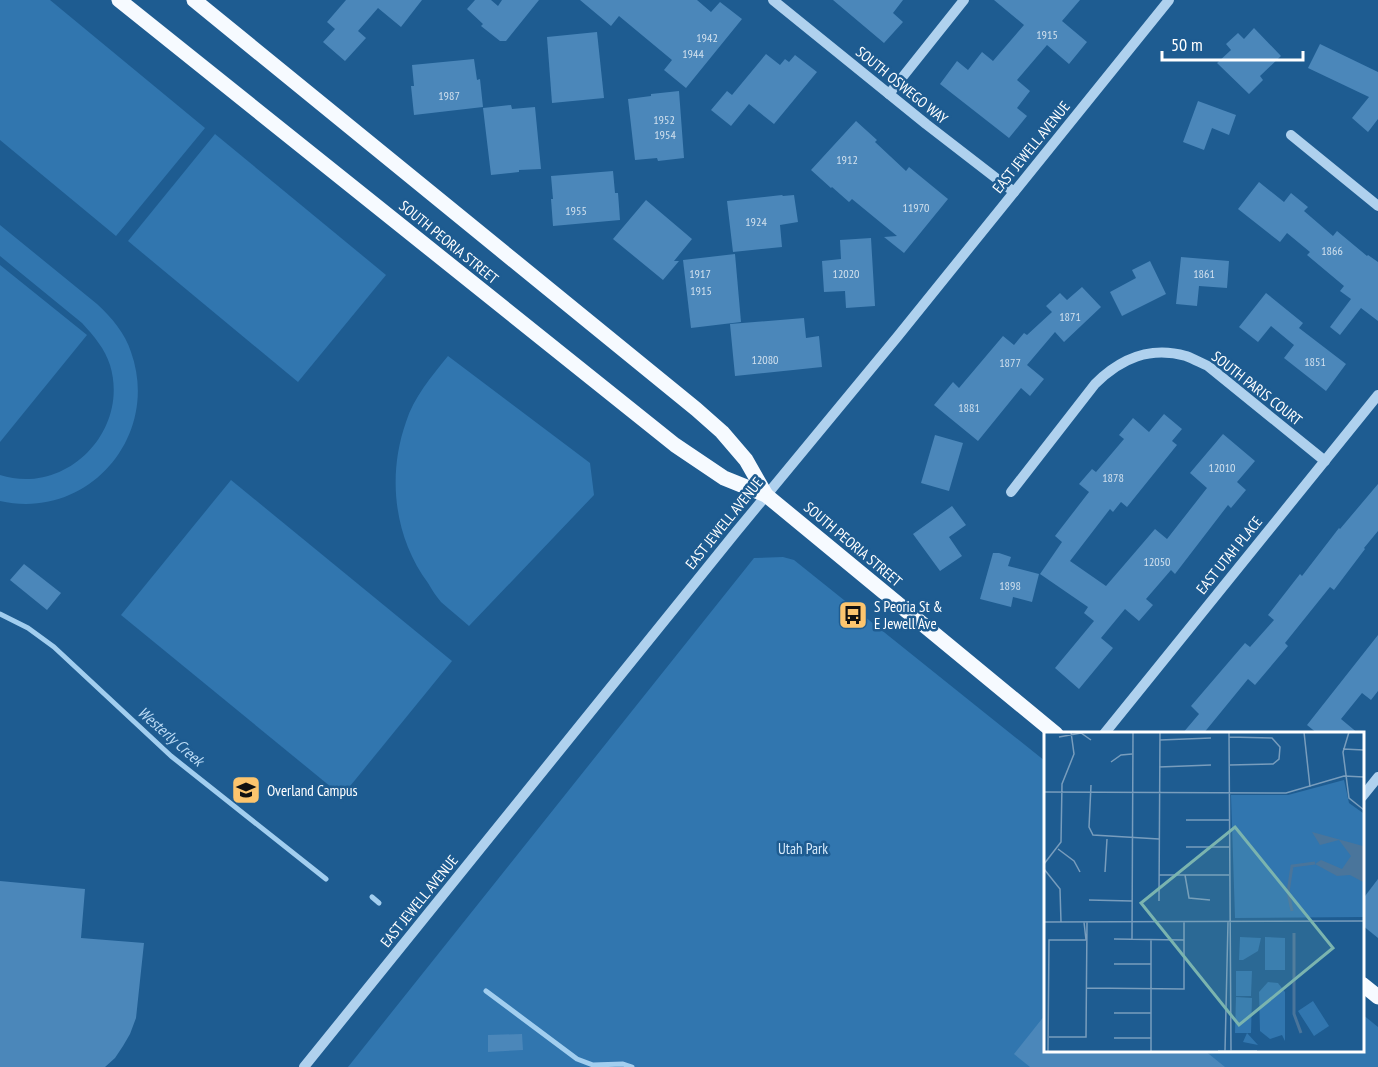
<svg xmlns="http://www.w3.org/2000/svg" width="1378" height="1067" viewBox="0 0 1378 1067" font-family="'PT Sans Narrow',sans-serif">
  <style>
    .green { fill: #3176af }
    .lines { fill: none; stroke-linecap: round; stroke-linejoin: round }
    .stream { stroke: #a2ceef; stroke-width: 5 }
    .building { fill: #4b87ba }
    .minor { stroke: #afd1ee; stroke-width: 10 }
    .major { stroke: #f6faff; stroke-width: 15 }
    .labels { text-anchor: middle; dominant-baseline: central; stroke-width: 5; stroke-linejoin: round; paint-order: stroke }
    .number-label { font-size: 12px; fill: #d2e1ee }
    .street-label { font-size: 15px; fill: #fff; stroke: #1e5c91 }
    .poi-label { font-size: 15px; fill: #fff; stroke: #1e5c91; text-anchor: start }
    .park-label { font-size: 15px; fill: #d5e9fa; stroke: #1e5c91 }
    .water-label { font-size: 16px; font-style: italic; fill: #bbdbf5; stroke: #1e5c91 }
    .inset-river { fill: none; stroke: #4a759b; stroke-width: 3 }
    .inset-road { fill: none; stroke: #789dbd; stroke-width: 1.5 }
    .view { fill: #7bb4af; fill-opacity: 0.15; stroke: #7bb4af; stroke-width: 3 }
    .inset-edge { fill: none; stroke: #fff; stroke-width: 3 }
  </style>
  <rect width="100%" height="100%" fill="#1e5c91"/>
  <g class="green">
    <path d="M0,0h50l155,128 -89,108 -116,-96z"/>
    <path d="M215,134l171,141 -88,107 -170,-141z"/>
    <path d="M0,225l97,79c15,14 28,29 34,48 30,84 -43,169 -131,149v-26c66,21 130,-44 110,-110 -5,-16 -16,-29 -28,-42l-82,-67z"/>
    <path d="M0,265l87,70 -87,107z"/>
    <path d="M448,356l142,107 4,32 -125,131c-9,-8 -19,-16 -28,-24 -5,-6 -9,-12 -13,-19 -34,-46 -41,-107 -22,-161 8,-25 25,-45 42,-66z"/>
    <path d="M231,480l221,181 -110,135 -221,-181z"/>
    <path d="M783,557l11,3 251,201v289h317v-36l16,13v40h-1030l406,-509z"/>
  </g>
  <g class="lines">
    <g class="stream">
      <path d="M0,614l28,14 26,19 117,109 155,123"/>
      <path d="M372,897l7,6"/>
      <path d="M486,991l91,68 16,6 30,-1 9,3"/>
    </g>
  </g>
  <g class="building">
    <path d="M346,0h76l-21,27 -23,-19 -20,23 8,7 -21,23 -22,-19 12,-13 -8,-7z"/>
    <path d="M475,0h16l7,6 4,-6h37l-33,41h-6l-19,-15 2,-2 -16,-15z"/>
    <path d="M580,0h117l14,12 9,-10 22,17 -56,69 -22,-18 8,-10 -53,-44 -8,10z"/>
    <path d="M833,0h70l-10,13 10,9 -19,21z"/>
    <path d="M994,0h86l-18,21 25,21 -18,22 -22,-19 -30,35 13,11 -13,17 10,8 -18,22 -69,-54 17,-23 11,9 14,-18 11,9 31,-36z"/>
    <path d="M1254,28l27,28 -21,20 3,4 -14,14 -32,-31 14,-13 -5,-6 12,-11 6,6z"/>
    <path d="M597,32l7,66 -52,5 -5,-66z"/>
    <path d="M1320,44l58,28v47l-10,13 -16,-14 17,-21 -61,-29z"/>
    <path d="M766,54l14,11 5,-6 4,3 6,-7 22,17 -43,52 -25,-20 -18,22 -20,-16 16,-19 5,4z"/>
    <path d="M474,59l3,21 3,-1 3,28 -69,8 -3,-29h3l-2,-21z"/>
    <path d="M679,91l5,67 -26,3 -1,-3 -22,2 -7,-61 23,-3v-2z"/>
    <path d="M1198,101l38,14 -7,20 -17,-7 -8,22 -21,-8z"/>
    <path d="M511,105l1,4 23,-2 6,62 -22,1v2l-28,3 -8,-67z"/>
    <path d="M856,121l21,19 -2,2 31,29 3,-4 39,32 -44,54 -20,-16 13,-1 -45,-37 -3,3 -17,-15 -1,1 -20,-18z"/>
    <path d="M613,171l2,22h3l2,27 -67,6 -2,-27h2l-2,-23z"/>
    <path d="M1259,182l25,20 7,-9 17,14 -4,4 29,25 4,-5 30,25 1,-1 10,7v59l-17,-13 -21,27 -10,-8 21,-28 -11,-8 4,-5 -37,-31 3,-3 -23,-19 -7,9 -42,-33z"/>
    <path d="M782,195l1,1 11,-1 4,27 -18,3 2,22 -49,5 -6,-51z"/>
    <path d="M646,200l46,39 -18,22h5l-16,19 -50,-41z"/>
    <path d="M871,238l4,68 -29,2 -1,-17 -21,1 -2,-31 19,-2 -1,-19z"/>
    <path d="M735,254l6,68 -50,6 -8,-68z"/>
    <path d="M1181,257l48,4 -2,27 -28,-2 -2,20 -21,-2z"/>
    <path d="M1150,261l16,33 -44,22 -12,-24 26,-14 -4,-8z"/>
    <path d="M1082,287l19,20 -37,35 -9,-10 -28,33 17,14 -14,17 -9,-8 -43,53 -44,-36 19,-23 6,6 44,-52 11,9 10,-12 3,2 25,-23 -6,-6 14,-13 7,7z"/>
    <path d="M1266,293l37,30 -4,5 47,36 -20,27 -42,-33 10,-13 -23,-19 -13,16 -19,-15z"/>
    <path d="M804,318l2,20 13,-2 3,31 -87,9 -5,-52z"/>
    <path d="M1164,414l18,15 -10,12 5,4 -50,62 -6,-5 -8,10 -3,-3 -40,52 36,25 49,-57 12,10 40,-51 -17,-15 33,-39 32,27 -18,21 9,8 -15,18 -3,-3 -53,69 -4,-4 -25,29 7,6 -14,16 -14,-12 -24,29 12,10 -34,41 -24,-21 39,-47 -10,-8 4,-6 -48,-33 22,-32 -7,-6 34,-44 -10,-8 13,-15 4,3 28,-33 -5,-4 14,-17 16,14z"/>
    <path d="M935,435l28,8 -14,48 -28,-8z"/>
    <path d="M1378,484v47l-14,17 1,1 -31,41 -4,-3 -45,56 3,3 -33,39 -7,-6 -45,55h-21l17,-20 -8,-8 54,-63 5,4 24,-27 -6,-5 32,-41 2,2 37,-48 1,1z"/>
    <path d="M952,506l14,19 -17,12 13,19 -22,15 -27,-37z"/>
    <path d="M993,553h6l12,4 -3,9 31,8 -7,28 -19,-5 -2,10 -31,-8z"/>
    <path d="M24,564l37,29 -14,17 -37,-30z"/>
    <path d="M1378,635v56l-7,9 -9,-7 -21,26 18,15h-41l-11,-9z"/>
    <path d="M1378,879v59l-16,-13v-25z"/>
    <path d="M0,881l85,8 -4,49 63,5 -8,75 -6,16 -7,12 -8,12 -10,9h-105z"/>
    <path d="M1045,1015v35h159l21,17h-195l-16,-13z"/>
    <path d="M522,1034l1,16 -35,2v-17z"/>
  </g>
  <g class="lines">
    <g class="minor">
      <path d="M773,0l153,124 88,68"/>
      <path d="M889,94l75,-94"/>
      <path d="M1291,135l87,71"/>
      <path d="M1011,492l84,-108c26,-26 55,-38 91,-28 8,3 15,7 22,10l117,95"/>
      <path d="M1104,734l274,-339"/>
      <path d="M1362,797l16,-20"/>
      <path d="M304,1067l432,-535 162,-196 271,-336"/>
    </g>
    <g class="major">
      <path d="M119,0l556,445 49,33 42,17 290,239"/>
      <path d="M194,0l502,409 26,23 24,28 20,35"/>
      <path d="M1362,984l16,13"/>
    </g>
  </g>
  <defs>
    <g id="bus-square" transform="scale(1.5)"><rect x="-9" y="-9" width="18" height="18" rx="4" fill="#fcc56e" stroke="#1e5c91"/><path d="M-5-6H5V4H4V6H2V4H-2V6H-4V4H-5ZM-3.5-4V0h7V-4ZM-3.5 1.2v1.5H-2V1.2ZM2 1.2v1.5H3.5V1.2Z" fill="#111"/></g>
    <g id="school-square" transform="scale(1.5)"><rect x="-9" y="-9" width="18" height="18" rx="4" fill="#fcc56e" stroke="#1e5c91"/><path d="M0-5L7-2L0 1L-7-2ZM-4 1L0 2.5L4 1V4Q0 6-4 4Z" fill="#111"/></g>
  </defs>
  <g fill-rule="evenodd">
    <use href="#bus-square" x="853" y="615"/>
    <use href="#school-square" x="246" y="790"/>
  </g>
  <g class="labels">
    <g class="number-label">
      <text x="1047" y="34">1915</text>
      <text x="707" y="37">1942</text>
      <text x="693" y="53">1944</text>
      <text x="449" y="95">1987</text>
      <text x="664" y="119">1952</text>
      <text x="665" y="134">1954</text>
      <text x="847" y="159">1912</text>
      <text x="916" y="207">11970</text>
      <text x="576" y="210">1955</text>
      <text x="756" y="221">1924</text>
      <text x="1332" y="250">1866</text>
      <text x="700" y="273">1917</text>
      <text x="846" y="273">12020</text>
      <text x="1204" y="273">1861</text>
      <text x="701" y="290">1915</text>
      <text x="1070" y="316">1871</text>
      <text x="765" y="359">12080</text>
      <text x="1315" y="361">1851</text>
      <text x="1010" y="362">1877</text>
      <text x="969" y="407">1881</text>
      <text x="1222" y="467">12010</text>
      <text x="1113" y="477">1878</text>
      <text x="1157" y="561">12050</text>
      <text x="1010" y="585">1898</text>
    </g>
    <g class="street-label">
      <text transform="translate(902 85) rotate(39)">SOUTH OSWEGO WAY</text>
      <text transform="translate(1031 147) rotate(-51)">EAST JEWELL AVENUE</text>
      <text transform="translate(449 242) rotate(39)">SOUTH PEORIA STREET</text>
      <text transform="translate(1257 388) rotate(38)">SOUTH PARIS COURT</text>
      <text transform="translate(724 523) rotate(-51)">EAST JEWELL AVENUE</text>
      <text transform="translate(853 544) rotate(40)">SOUTH PEORIA STREET</text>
      <text transform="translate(1229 555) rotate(-51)">EAST UTAH PLACE</text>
      <text transform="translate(419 901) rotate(-51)">EAST JEWELL AVENUE</text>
    </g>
    <g class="poi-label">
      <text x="874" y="606">S Peoria St &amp;<tspan x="874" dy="17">E Jewell Ave</tspan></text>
      <text x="267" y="790">Overland Campus</text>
    </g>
    <g class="park-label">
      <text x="803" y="848">Utah Park</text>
    </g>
    <g class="water-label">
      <text transform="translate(171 736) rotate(41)">Westerly Creek</text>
    </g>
  </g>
  <g transform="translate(1044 732)">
    <rect width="320" height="320" fill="#1e5c91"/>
    <path d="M300,48l5,23 14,10v104l-128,1 -4,-123h57zM196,205l21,1 -3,13 -15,9h-4zM221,205l20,1v32h-20zM192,239h16l-1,25h-15zM224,250l10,1 7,9v49l-3,-6 -12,4 -10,-8 -1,-39zM192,265l16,1 -1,35h-4l11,12 -15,-3 4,-9h-12zM269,269l16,25 -15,10 -16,-25z" fill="#3176af"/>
    <path d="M268,100l51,14v36l-13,-7 -13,1 -22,-12 6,-4 21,9 9,-13 -12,-16 -19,5z" fill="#4a759b"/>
    <path class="inset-river" d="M248,179l-4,-19 4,-26 23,-3M250,201v81l7,19"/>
    <path class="inset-road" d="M185,0l2,319M260,0l6,55M305,0l-6,20 6,46 15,12M15,5l22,-4 10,7M185,5l43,1 8,9 -1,12 -6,5 -43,1M116,8l51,-2M299,17l21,1M67,30l10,-7 11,-1M115,35l52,-2M47,53l-2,42 4,8 66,4M0,60l242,1 58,-17 20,1M142,88h43M142,115h43M14,117l16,12 6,11M0,132l17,-22 1,-58 12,-30 -3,-22M0,137l16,20 1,33M61,140l2,-33M115,143h70M141,143l4,23 21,2M45,168l43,1M115,169l1,-169M0,190l320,-1M40,190l2,18M70,207l70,1M88,207l1,-207M107,207v112M70,232h37M42,256l98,1v-68M70,281h37M5,305h37l1,-115M70,306h37M4,319l1,-111h37M174,319h39M181,319l3,-129"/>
    <path class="view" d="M191,95l98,121 -94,77 -98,-122z"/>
    <rect width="320" height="320" class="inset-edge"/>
  </g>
  <path d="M1162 51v9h141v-9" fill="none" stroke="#ffffff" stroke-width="3"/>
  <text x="1171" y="51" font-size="18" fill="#ffffff" stroke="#1e5c91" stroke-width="4.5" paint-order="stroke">50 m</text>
</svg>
